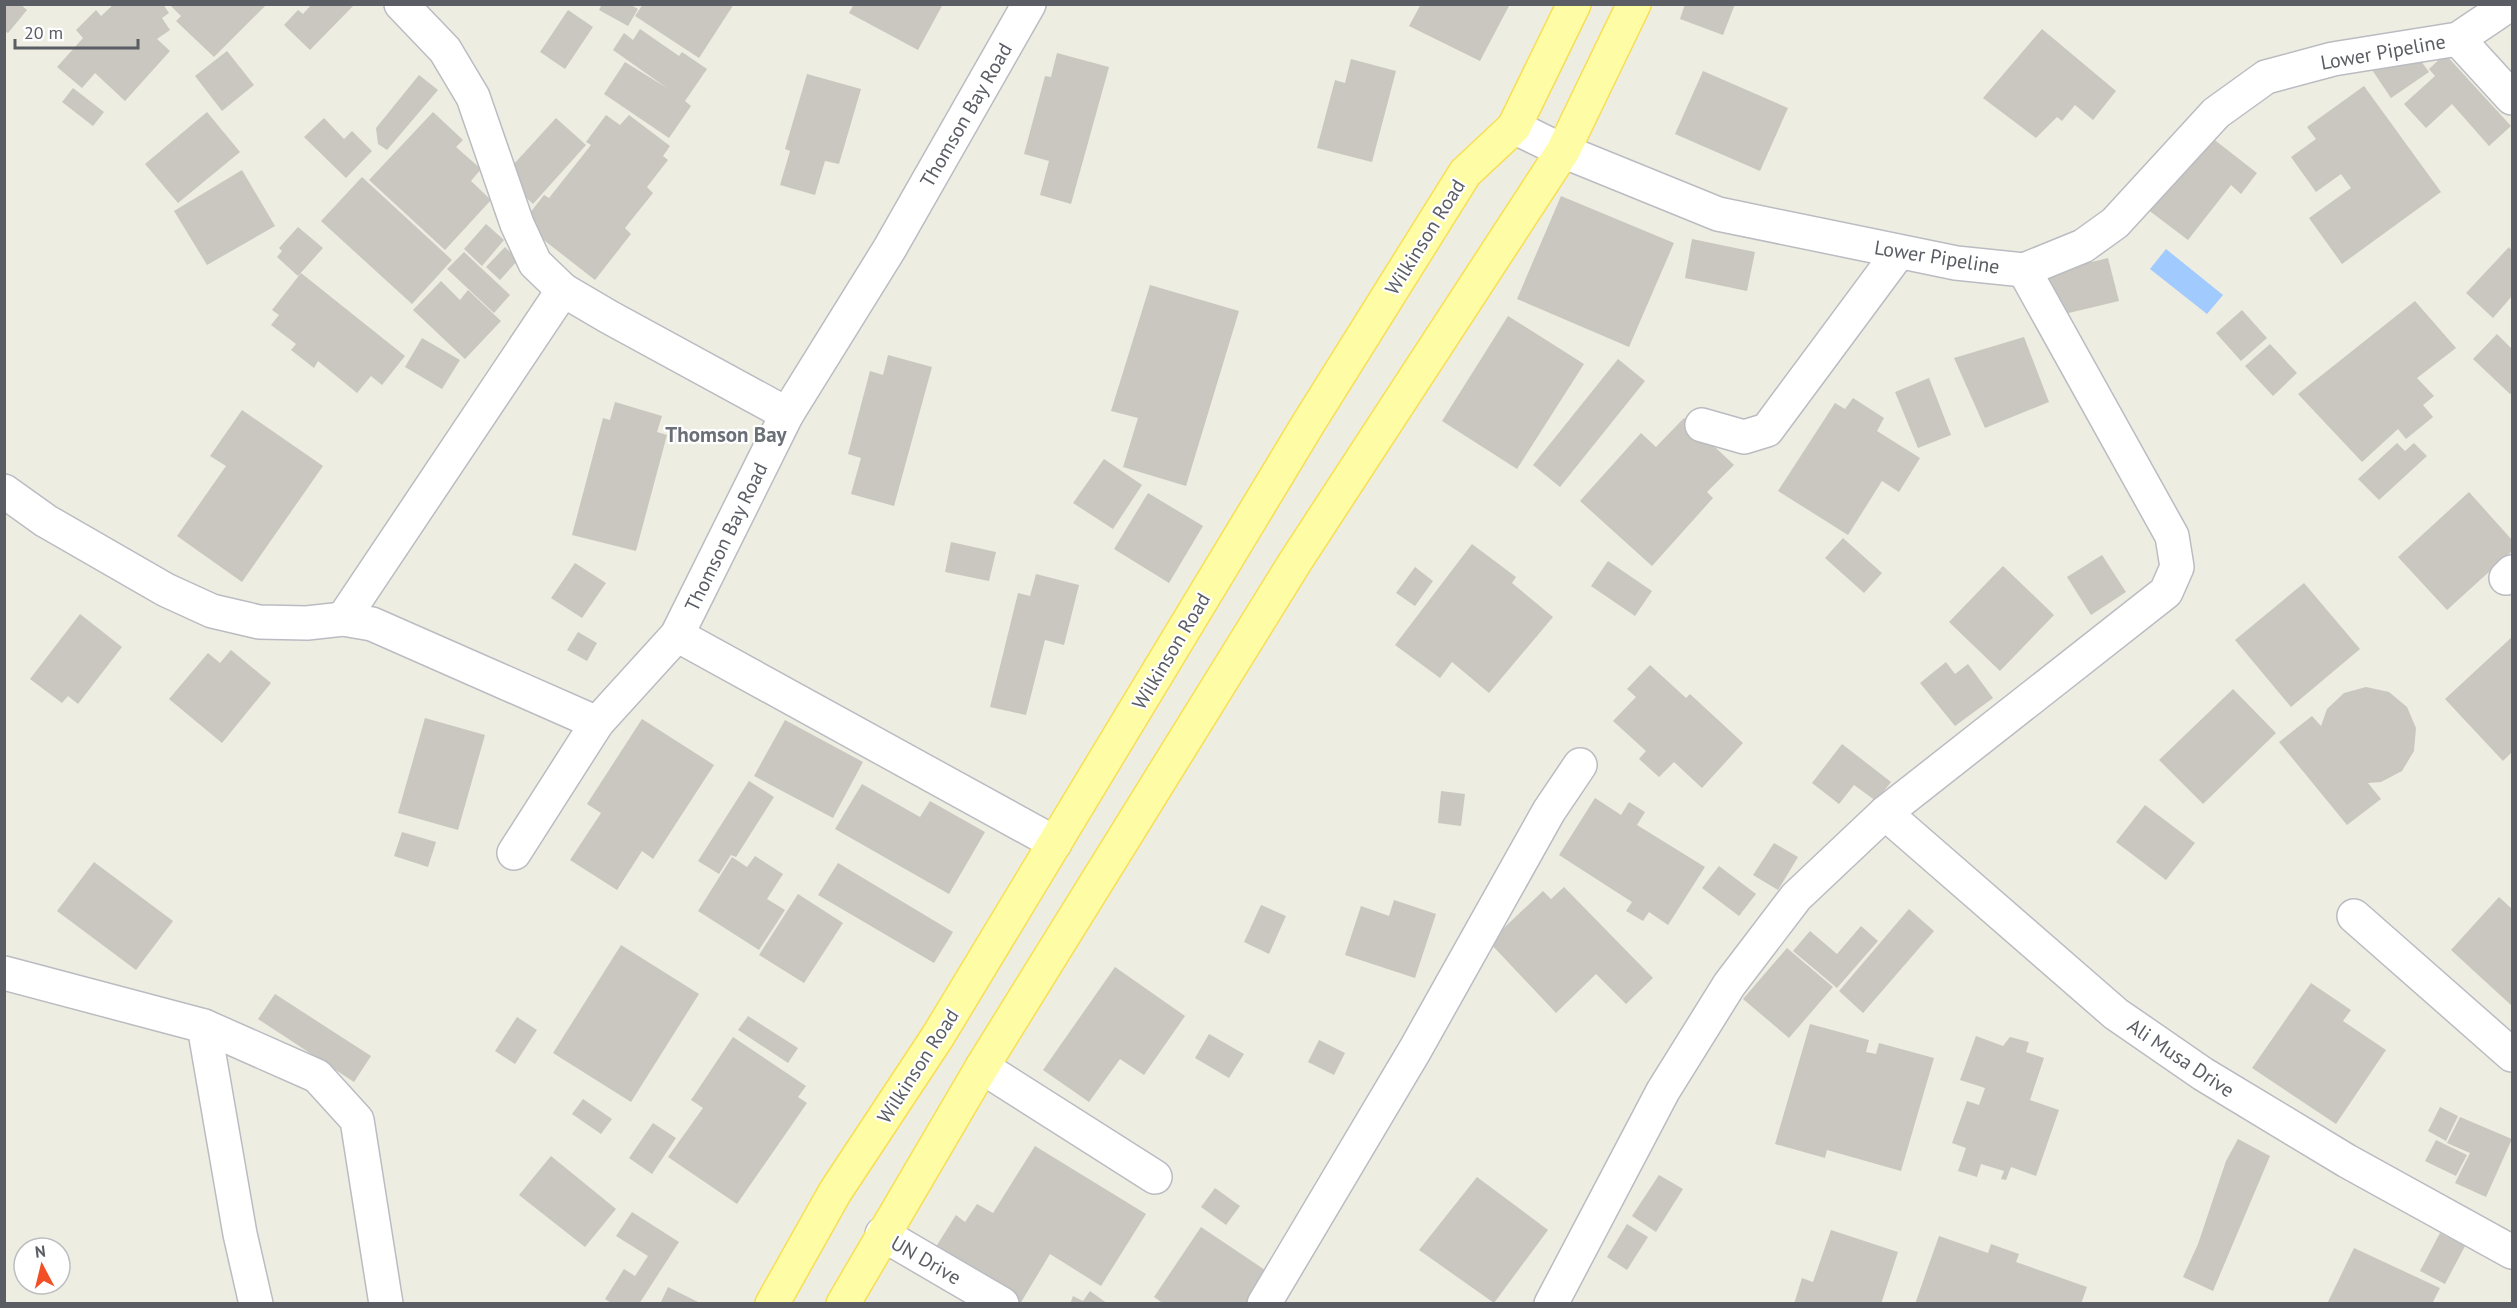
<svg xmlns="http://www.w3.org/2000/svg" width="2517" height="1308" viewBox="0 0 2517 1308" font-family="'PT Sans',sans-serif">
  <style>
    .water { fill: #a1caff }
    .building { fill: #c9c7bf }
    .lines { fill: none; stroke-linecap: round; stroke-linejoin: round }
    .minor-casing { stroke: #babcc2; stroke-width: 36 }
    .major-casing { stroke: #f8df52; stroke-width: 36 }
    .minor { stroke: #fff; stroke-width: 33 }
    .major { stroke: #fffca6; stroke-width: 33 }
    .labels { text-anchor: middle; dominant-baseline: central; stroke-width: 4.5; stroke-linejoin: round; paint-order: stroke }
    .street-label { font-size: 20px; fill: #5b5d64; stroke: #fff }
    .neighbourhood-label { font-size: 21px; font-weight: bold; fill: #6b6f76; stroke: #fff }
  </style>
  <rect width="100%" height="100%" fill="#eeede2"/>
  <path class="water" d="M2166,249l57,46 -16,19 -57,-45z"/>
  <g class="building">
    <path d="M4,4h16l7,6 -19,23 -4,-2z"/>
    <path d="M114,4h49l6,9 -7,5 8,12 -13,9 13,12 -45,50 -30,-28 -13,15 -25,-21 26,-29 -7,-8 20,-20 5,6z"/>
    <path d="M169,4h98l-53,53 -38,-36 5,-5z"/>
    <path d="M312,4h43l-45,46 -26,-25 14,-15 5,4z"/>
    <path d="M602,4l19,2 8,-2 9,5 -10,17 -29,-16z"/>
    <path d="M643,4h91l-35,54 -64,-42z"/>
    <path d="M854,4h89l-25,46 -69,-37z"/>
    <path d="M1421,4h89l-30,57 -71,-35z"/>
    <path d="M1685,4h50l-12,31 -43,-16z"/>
    <path d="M568,10l25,17 -28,42 -25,-17z"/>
    <path d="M640,29l39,27 3,-4 25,17 -22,32 6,5 -22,32 -65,-44 21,-32 42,26 -54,-38 11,-17 9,7z"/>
    <path d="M2042,29l74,62 -23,29 -18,-15 -13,16 -5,-4 -21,21 -53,-40z"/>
    <path d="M227,51l27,34 -32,26 -27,-35z"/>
    <path d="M1057,53l52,14 -38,137 -31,-9 9,-34 -25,-7 21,-78 6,1z"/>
    <path d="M2415,53l14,19 -38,26 -27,-40z"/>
    <path d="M2445,54l66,72 -22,20 -37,-42 -26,24 -22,-24 31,-28 -6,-7z"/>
    <path d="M1351,59l45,12 -24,91 -55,-14 18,-68 10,3z"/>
    <path d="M1703,71l85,37 -28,63 -85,-37z"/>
    <path d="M807,74l54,15 -22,75 -14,-3 -10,34 -35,-10 10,-34 -5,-2z"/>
    <path d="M419,75l19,15 -51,60 -9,-6 -2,-16z"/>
    <path d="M2364,86l77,106 -99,72 -33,-46 42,-30 -10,-14 -25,18 -25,-35 25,-18 -9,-12z"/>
    <path d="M73,88l31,24 -11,14 -31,-24z"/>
    <path d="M207,112l33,40 -62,51 -33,-39z"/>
    <path d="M433,112l30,28 -7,7 25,22 -10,12 20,19 -46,50 -76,-70z"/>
    <path d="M606,115l14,10 9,-10 41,31 -7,10 5,4 -21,27 6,6 -28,35 6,6 -36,46 -73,-57 22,-28 5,3 42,-53 -5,-3z"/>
    <path d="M324,118l20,21 8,-8 20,20 -26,27 -42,-41z"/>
    <path d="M556,118l30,27 -53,59 -30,-28z"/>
    <path d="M2207,134l50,39 -16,21 -10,-9 -43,55 -41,-31z"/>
    <path d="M242,170l33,56 -68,39 -33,-54z"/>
    <path d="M362,177l90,83 -40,44 -91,-83z"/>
    <path d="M1561,196l113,47 -45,104 -112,-48z"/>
    <path d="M486,224l18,16 -22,26 -18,-17z"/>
    <path d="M298,227l25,21 -25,28 -21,-19 5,-6 -3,-3z"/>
    <path d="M1692,239l63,13 -8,39 -62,-13z"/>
    <path d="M505,247l13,13 -18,20 -14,-13z"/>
    <path d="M2509,247l3,4v45l-19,22 -27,-25z"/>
    <path d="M464,252l46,43 -16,18 -47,-44z"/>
    <path d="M2108,258l11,43 -63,15 -10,-43z"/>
    <path d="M301,273l104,83 -23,29 -11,-9 -14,17 -39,-32 -4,7 -23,-18 5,-6 -25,-19 8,-10 -7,-5z"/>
    <path d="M441,281l19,19 8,-10 33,31 -36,38 -52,-49z"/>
    <path d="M1150,285l89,26 -53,175 -63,-19 15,-49 -27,-7z"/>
    <path d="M2415,301l41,47 -39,30 17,18 -11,9 10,12 -27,22 -8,-10 -36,33 -64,-68z"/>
    <path d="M2242,310l25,28 -26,23 -25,-28z"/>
    <path d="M1508,316l76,48 -67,105 -75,-48z"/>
    <path d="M2497,334l15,15v43l-2,2 -37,-35z"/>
    <path d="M2024,337l25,65 -64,26 -31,-70z"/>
    <path d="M422,338l38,22 -18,29 -37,-22z"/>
    <path d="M2270,344l27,29 -24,23 -28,-30z"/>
    <path d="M888,355l44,12 -38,139 -43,-12 10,-36 -13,-4 22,-83 13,4z"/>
    <path d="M1618,359l27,22 -85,106 -27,-22z"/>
    <path d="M1929,378l22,57 -33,13 -23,-56z"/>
    <path d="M1853,398l31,20 -7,13 43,27 -21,34 -17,-11 -34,54 -70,-44 57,-88 10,6z"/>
    <path d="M615,402l47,14 -5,16 10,3 -31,116 -64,-16 31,-117 7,2z"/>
    <path d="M242,410l81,56 -81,116 -65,-46 49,-70 -16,-10z"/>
    <path d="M1684,418l50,47 -27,27 6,6 -61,68 -72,-65 61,-68 15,14z"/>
    <path d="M2397,443l8,8 9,-8 13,13 -48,44 -21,-21z"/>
    <path d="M1104,459l38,26 -29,44 -40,-26z"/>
    <path d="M2469,492l43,48v11l-65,59 -49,-53z"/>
    <path d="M1148,493l55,33 -34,57 -55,-34z"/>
    <path d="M1843,538l39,35 -18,20 -39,-35z"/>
    <path d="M951,542l45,10 -7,29 -44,-9z"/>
    <path d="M1472,544l44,33 -4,6 41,34 -64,76 -37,-31 -12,16 -45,-33z"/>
    <path d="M2102,555l24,37 -35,23 -24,-38z"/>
    <path d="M1608,561l44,30 -17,25 -44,-30z"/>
    <path d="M575,563l31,20 -24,35 -31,-20z"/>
    <path d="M2003,566l51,49 -54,56 -51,-49z"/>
    <path d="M1415,567l18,14 -18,25 -19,-13z"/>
    <path d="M1036,574l43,11 -15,60 -19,-5 -19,75 -36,-8 28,-114 12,3z"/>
    <path d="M2304,583l56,66 -69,58 -56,-67z"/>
    <path d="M80,614l42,33 -44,57 -10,-8 -6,7 -32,-24z"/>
    <path d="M578,632l19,11 -10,18 -20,-11z"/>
    <path d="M2512,637v115l-9,9 -58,-62z"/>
    <path d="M231,650l40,33 -49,60 -53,-44 39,-46 12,10z"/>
    <path d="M1946,662l9,12 13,-10 25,34 -38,28 -35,-43z"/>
    <path d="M1650,665l36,33 4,-4 53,49 -41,45 -28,-26 -15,15 -20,-18 7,-8 -33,-30 23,-24 -9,-8z"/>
    <path d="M2366,687l23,5 18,15 9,21 -2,23 -12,20 -21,11 -13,1 13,16 -34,26 -68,-83 33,-26 9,10 6,-17 17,-16z"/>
    <path d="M2233,689l43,44 -73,71 -44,-44z"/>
    <path d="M425,718l60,17 -27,95 -60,-17z"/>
    <path d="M642,719l72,46 -61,94 -11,-8 -25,39 -47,-30 31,-47 -14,-9z"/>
    <path d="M785,720l78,42 -30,56 -79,-42z"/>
    <path d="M1842,744l49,38 -15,19 -22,-16 -15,19 -27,-21z"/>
    <path d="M749,781l25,16 -38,60 -5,-2 -12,19 -21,-13z"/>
    <path d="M862,784l58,33 10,-16 55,31 -36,62 -114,-65z"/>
    <path d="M1441,791l24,3 -4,32 -23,-3z"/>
    <path d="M1595,798l26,17 8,-13 16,10 -8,13 68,42 -37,58 -19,-13 -6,9 -17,-10 6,-9 -73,-47z"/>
    <path d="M2145,805l50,38 -29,37 -50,-38z"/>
    <path d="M402,832l34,10 -8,25 -34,-11z"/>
    <path d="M1774,843l24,14 -20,33 -25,-15z"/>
    <path d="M755,856l28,18 -16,25 18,11 -26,40 -61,-39 34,-54 15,10z"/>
    <path d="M94,862l79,59 -37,49 -79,-59z"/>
    <path d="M838,863l115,69 -19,31 -116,-68z"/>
    <path d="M1719,866l37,28 -17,22 -37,-28z"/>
    <path d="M1564,887l89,91 -27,26 -30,-30 -40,39 -67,-71 54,-51 8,8z"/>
    <path d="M798,894l45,29 -39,60 -45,-28z"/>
    <path d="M2499,897l13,12v97l-61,-56z"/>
    <path d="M1394,900l42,14 -21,64 -70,-23 16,-49 28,10z"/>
    <path d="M1261,905l25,11 -17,38 -25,-12z"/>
    <path d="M1909,909l25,22 -71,82 -24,-22z"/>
    <path d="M1861,926l17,15 -41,47 -44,-37 17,-20 27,23z"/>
    <path d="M621,945l78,49 -68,108 -78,-49z"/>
    <path d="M1787,948l46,39 -44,51 -46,-39z"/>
    <path d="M1115,967l70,49 -41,59 -24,-16 -31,43 -46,-32z"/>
    <path d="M2311,983l40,27 -8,11 43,29 -50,74 -84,-56z"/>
    <path d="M275,994l96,62 -17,26 -96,-63z"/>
    <path d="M748,1016l50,32 -10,15 -50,-33z"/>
    <path d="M517,1017l20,13 -22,34 -20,-13z"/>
    <path d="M1810,1024l59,16 -3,12 10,2 3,-11 55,15 -33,113 -74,-21 -2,8 -50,-14z"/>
    <path d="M1209,1034l35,20 -15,24 -34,-20z"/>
    <path d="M1976,1036l27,10 7,-9 19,5 -3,10 18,6 -14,42 29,10 -23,66 -25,-9 -5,13 -5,-1 3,-8 -23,-7 -4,13 -19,-6 8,-23 -14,-5 15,-42 12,4 6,-17 -25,-8z"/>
    <path d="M733,1037l73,49 -8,11 9,6 -70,101 -69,-47 35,-49 -12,-8z"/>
    <path d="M1319,1040l26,13 -11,22 -26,-13z"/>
    <path d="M583,1099l29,20 -11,15 -29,-20z"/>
    <path d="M2440,1107l18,9 -12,25 -18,-10z"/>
    <path d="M2460,1117l52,22 -26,58 -31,-14 15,-30 -23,-10z"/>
    <path d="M653,1123l23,15 -24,36 -23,-16z"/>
    <path d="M2238,1139l32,17 -57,135 -30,-14 15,-33 28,-83z"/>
    <path d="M2436,1140l31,15 -11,21 -31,-15z"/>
    <path d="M1035,1146l111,68 -45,72 -51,-32 -30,50h-5l-83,-51 24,-38 9,7 12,-18 16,9z"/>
    <path d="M551,1156l65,53 -31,38 -66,-52z"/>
    <path d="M1659,1175l24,14 -27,43 -24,-16z"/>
    <path d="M1477,1177l71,53 -54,73 -75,-53z"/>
    <path d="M1215,1188l25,18 -14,19 -25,-18z"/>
    <path d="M632,1212l47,30 -40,62h-26l-8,-5 19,-30 11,7 13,-20 -32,-20z"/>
    <path d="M1627,1224l21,13 -21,33 -20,-13z"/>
    <path d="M1201,1227l67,45 -22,32h-82l-10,-7z"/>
    <path d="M1831,1230l67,22 -17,52h-87l8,-26 11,4z"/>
    <path d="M2440,1233l25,13 -20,38 -25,-13z"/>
    <path d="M1939,1236l49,17 3,-9 28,10 -3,8 71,25 -6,17h-166z"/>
    <path d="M2354,1248l86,40 -8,16h-105z"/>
    <path d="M668,1287l34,17h-42z"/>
    <path d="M1090,1291l18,13h-38l3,-8 10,5z"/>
  </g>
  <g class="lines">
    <g class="minor-casing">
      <g id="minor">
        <path d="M401,4l44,46 28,47 44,127 18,39 28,27 46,27 178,97"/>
        <path d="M2458,39l54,59"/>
        <path d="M1514,127l49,24 155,63 238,49 68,7 59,-24 32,-23 101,-110 50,-36 67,-18 125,-20 52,-35"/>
        <path d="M1702,425l42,12 23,-7 132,-178"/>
        <path d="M4,491l42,30 120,69 46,21 47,11 48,1 36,-4 29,5 225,99"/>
        <path d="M2506,578l6,-6"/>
        <path d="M343,619l220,-329"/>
        <path d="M677,635l378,208"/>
        <path d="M1885,813l231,201 87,60 144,87 165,91"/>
        <path d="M514,853l83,-130 80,-88 110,-221 103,-166 139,-244"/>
        <path d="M2354,916l158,139"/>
        <path d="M4,973l200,53 113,50 40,44 29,184"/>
        <path d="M204,1026l36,208 16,70"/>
        <path d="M982,1067l173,110"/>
        <path d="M882,1234l120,70"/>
        <path d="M1264,1304l151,-254 134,-239 31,-46"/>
        <path d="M1551,1304l112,-213 66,-106 67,-88 89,-84 281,-221 11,-25 -5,-31 -148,-266"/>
      </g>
    </g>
    <g class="major-casing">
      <g id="major">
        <path d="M772,1304l63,-112 103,-156 370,-612 157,-251 49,-46 60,-123"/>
        <path d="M843,1304l139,-237 313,-505 268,-411 71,-147"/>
      </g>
    </g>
    <use href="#minor" class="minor"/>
    <use href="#major" class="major"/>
  </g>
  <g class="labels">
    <g class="street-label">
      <text transform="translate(2383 52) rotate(-10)">Lower Pipeline</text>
      <text transform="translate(966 115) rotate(-60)">Thomson Bay Road</text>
      <text transform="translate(1425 237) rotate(-58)">Wilkinson Road</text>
      <text transform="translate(1937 257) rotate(9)">Lower Pipeline</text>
      <text transform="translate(726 537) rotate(-64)">Thomson Bay Road</text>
      <text transform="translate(1171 651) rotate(-59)">Wilkinson Road</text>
      <text transform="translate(2181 1058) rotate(34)">Ali Musa Drive</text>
      <text transform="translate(918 1066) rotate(-57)">Wilkinson Road</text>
      <text transform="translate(926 1260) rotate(30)">UN Drive</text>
    </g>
    <g class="neighbourhood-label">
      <text x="726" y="434">Thomson Bay</text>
    </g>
  </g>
  <rect width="2517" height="1308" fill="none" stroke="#5b5d64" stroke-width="12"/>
  <g transform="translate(42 1266) rotate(353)"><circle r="28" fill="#ffffff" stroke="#bdbec1" stroke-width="1.5"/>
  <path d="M0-4.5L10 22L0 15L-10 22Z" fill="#f14f25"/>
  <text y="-9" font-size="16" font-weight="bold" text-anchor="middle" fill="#5b5d64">N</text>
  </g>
  <path d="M15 39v9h123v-9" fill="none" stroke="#5b5d64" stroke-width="3"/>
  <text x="24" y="39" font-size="18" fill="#5b5d64" stroke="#ffffff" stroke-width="4.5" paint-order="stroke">20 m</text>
</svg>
